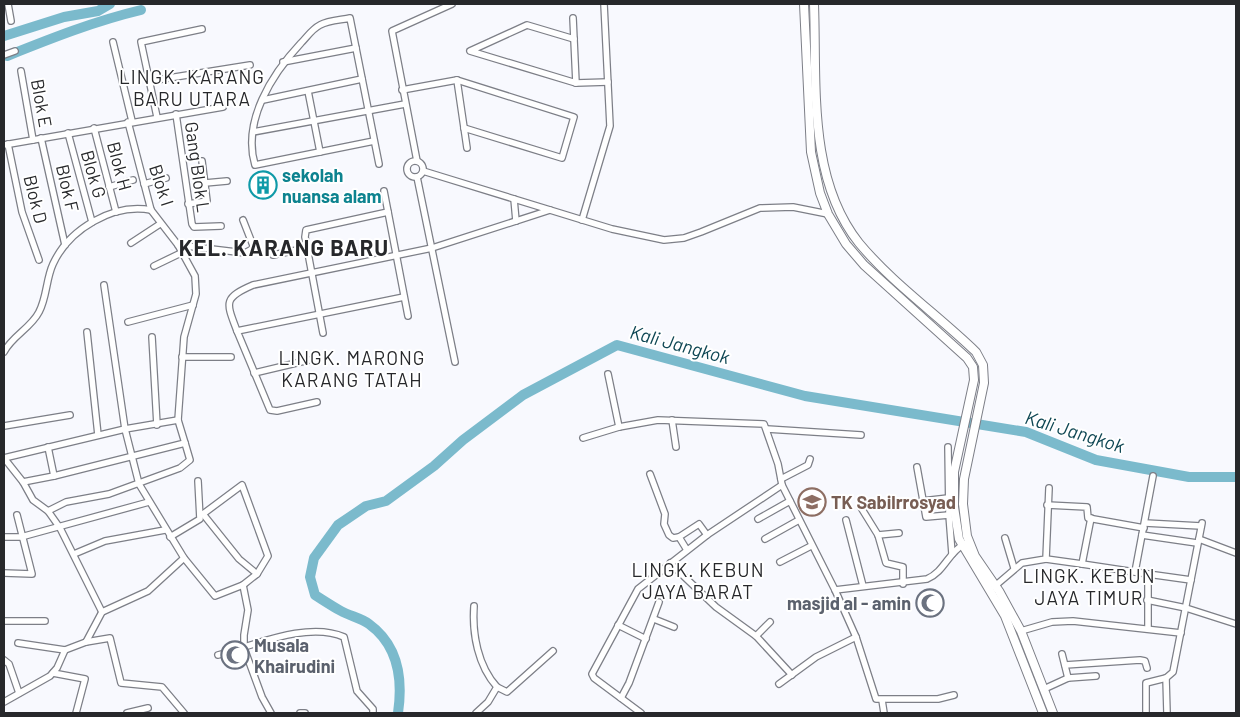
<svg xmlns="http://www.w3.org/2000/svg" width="1240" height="717" viewBox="0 0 1240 717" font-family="Barlow,sans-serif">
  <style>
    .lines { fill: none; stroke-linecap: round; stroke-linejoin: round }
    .river { stroke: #7bbacc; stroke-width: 10 }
    .minor-casing { stroke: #7d7f87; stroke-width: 8 }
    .secondary-casing { stroke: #7d7f87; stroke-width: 10 }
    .minor { stroke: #fff; stroke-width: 5.5 }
    .secondary { stroke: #fff; stroke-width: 8 }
    .labels { text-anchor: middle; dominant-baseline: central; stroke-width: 4; stroke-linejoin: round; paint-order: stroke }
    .street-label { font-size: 18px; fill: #27282b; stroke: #fff }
    .culture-label { font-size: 18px; font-weight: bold; fill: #0d838f; stroke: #fff; text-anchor: start }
    .education-label { font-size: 18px; font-weight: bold; fill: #785e54; stroke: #fff; text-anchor: start }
    .worship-label { font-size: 18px; font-weight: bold; fill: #5b616d; stroke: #fff; text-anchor: end }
    .neighbourhood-label { font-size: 19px; letter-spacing: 1px; fill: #27282b; stroke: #fff }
    .water-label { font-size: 19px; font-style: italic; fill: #0f4754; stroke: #fff }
    .district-label { font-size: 22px; font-weight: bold; letter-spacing: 1px; fill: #27282b; stroke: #fff }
  </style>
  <rect width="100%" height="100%" fill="#f8f9fe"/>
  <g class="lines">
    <g class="river">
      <path d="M4,36l60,-19 34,-6 12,-7"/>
      <path d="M7,56c45,-18 88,-35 134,-46"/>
      <path d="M398,713c5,-34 0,-68 -29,-89 -8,-6 -19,-8 -28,-13 -9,-5 -18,-11 -26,-16l-5,-18 4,-19 24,-33 28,-19 20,-5 48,-35 29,-26 60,-45 94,-50 188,51 221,36 70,28 93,17h47"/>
    </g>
    <g class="minor-casing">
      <g id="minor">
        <path d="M8,4l3,17"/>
        <path d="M573,18l3,65"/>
        <path d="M574,39l-47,-14 -57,26 106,32 32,-1"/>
        <path d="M113,42l19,79"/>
        <path d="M4,55l11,-4"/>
        <path d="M283,62l73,-14"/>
        <path d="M21,71l12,69"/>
        <path d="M457,80l10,68"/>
        <path d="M150,81l100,-16"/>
        <path d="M402,90l55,-10 117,37 -12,41 -98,-30"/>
        <path d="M308,91l12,61"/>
        <path d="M263,100l99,-21"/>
        <path d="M176,114l16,110 2,3 27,-1"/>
        <path d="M157,117l-16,-75 61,-13"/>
        <path d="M94,128l22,84"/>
        <path d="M253,132l152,-28"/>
        <path d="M68,133l24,89"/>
        <path d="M41,138l24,107"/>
        <path d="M374,141l-119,24c-13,-44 17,-91 46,-122 6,-6 11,-14 19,-18 9,-5 21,-5 30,-7 10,49 19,97 29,146"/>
        <path d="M8,144l14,68 17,48"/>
        <path d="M4,145l219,-38"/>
        <path d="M417,161l-25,-130 60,-27"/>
        <circle cx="415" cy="169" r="8"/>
        <path d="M423,171l189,58 52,11 20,-2 17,-6 59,-24 33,-1 35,7"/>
        <path d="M417,177l38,185"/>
        <path d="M205,183l22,-2"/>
        <path d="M144,184l22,-6"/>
        <path d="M109,187l24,-7"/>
        <path d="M384,191l24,125"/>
        <path d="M514,199l2,22"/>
        <path d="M188,204l19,-3 -5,-40"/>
        <path d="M582,220l28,-94 -6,-122"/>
        <path d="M131,243l29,-19"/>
        <path d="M178,245l67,8 9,-5 -11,-28"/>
        <path d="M273,255l34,-7"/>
        <path d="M154,266l29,-14"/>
        <path d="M104,285l21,144 14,55 45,74 31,38 28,-11 14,-11 -18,-15 -36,-45 -2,1"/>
        <path d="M128,322l65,-17"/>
        <path d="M237,331c-11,-29 -14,-33 16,-46l179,-37 118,-38"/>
        <path d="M87,332l11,103"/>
        <path d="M323,333l-18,-96 1,-7 82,-18"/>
        <path d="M152,337l5,88"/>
        <path d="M4,352c8,-16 27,-24 35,-40 8,-15 7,-33 14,-48 16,-35 60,-61 98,-54"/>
        <path d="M182,357h49"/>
        <path d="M254,373l55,-13"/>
        <path d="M608,374l11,53"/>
        <path d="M317,402l-40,9 -7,-1 -33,-79 167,-34"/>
        <path d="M672,420l4,27"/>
        <path d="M4,426l66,-11"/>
        <path d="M767,429l94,6"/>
        <path d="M583,438l36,-11 39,-7 106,4 14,40 4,21 53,105 21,47 20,62h62l16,-4"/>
        <path d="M48,447l6,29 131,-33 -7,-23 6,-83 12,-43 -1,-18 -17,-31 -27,-35 -23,-88"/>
        <path d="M948,447l1,68"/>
        <path d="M4,458l121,-29 53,-9"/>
        <path d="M4,458l19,24 31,-6"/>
        <path d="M917,467l9,50 23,-2 3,39"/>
        <path d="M650,474l15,40 -1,10 5,11 4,3 6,-1"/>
        <path d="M781,479l27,-14 2,-6"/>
        <path d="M23,482l10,18 15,11"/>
        <path d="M922,501l26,-3"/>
        <path d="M1047,505l40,2 1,11 56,10"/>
        <path d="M860,506l18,29 8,28 17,4v17"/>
        <path d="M203,514l39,-29 26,71 -11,18"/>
        <path d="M758,519l32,-18"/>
        <path d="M846,520l17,66"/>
        <path d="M1145,523l56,3"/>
        <path d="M878,535l21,-2"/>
        <path d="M1142,535l55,8"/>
        <path d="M4,537h17l128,-35"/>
        <path d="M170,537l30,-18 -2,-38"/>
        <path d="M1005,538l9,30"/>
        <path d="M765,539l34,-19"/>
        <path d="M1199,539l37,14"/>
        <path d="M687,550l-8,-13 20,-13 8,11"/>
        <path d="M74,554l31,-13 60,-11"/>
        <path d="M1046,559l36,5 9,-46"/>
        <path d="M780,562l31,-16"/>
        <path d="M670,563l46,44 40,29 36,39"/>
        <path d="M1082,564l53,8"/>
        <path d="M4,573l28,1 -15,-59"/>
        <path d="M1148,574l43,6"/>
        <path d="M243,585l5,25 -4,25v13l18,49 9,16"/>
        <path d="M995,586l27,-23 24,-4 3,-71"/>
        <path d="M835,590l92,-11c17,-7 21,-26 37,-35"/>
        <path d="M1147,600l39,8 50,16"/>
        <path d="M474,606c-2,28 4,60 23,81l-9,15 -12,11"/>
        <path d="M102,612l-42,-84 -12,-17 18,-9 43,-8 71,-26 10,-8 -5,-17"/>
        <path d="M654,619l20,8"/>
        <path d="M4,621h41"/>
        <path d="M618,625l28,14"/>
        <path d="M1148,628v-54l-13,-2 18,-96"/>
        <path d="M1021,631l31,-9 21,-1 108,12"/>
        <path d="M756,636l14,-14"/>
        <path d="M86,642l24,-4 11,45 41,4 22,26"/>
        <path d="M18,643l47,7"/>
        <path d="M1062,654l6,24"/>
        <path d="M218,655c37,-10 90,-34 126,-18l13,54 16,18v4"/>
        <path d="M4,660l5,4 10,29"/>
        <path d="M1065,665l75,-5 5,1 2,7"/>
        <path d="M53,673l32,6 -9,34"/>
        <path d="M1166,678l1,35"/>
        <path d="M779,684l37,-27 40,-20"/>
        <path d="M497,687l10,5 46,-41"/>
        <path d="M1044,689l24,-11 28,-2"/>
        <path d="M621,698l8,-15 30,-81"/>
        <path d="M882,700l2,13"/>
        <path d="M4,702l46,-26 7,-8 8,-18 21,-8 16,-30 46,-21 36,-33"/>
        <path d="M127,713l21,-5"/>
        <path d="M300,713h5"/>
        <path d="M641,713l-47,-35 -2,-4 46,-85 69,-54 75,-50"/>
        <path d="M1146,713v-30l20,-5 7,-6 29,-149"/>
      </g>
    </g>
    <g class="secondary-casing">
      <g id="secondary">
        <path d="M804,4l7,148 9,41 8,21 18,30 18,21 103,93 6,9 1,13 -20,92v35l5,32 46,77 38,97"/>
        <path d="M814,4c3,78 -7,174 45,239 34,41 79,72 117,109l7,13 1,18 -20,96 -1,25 4,32 8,20 24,35 22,40 32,82"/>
      </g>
    </g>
    <use href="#minor" class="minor"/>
    <use href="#secondary" class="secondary"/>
  </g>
  <defs>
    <g id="building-ring" transform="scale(1.4375)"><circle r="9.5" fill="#fff" stroke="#0f9aa8" stroke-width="1.5"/><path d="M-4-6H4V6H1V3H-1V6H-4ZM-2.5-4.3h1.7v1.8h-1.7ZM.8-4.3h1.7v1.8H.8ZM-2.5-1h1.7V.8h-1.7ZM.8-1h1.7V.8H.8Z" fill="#0f9aa8"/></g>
    <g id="school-ring" transform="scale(1.4375)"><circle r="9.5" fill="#fff" stroke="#8d6e63" stroke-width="1.5"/><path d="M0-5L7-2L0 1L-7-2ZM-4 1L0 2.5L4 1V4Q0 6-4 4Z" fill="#8d6e63"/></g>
    <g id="mosque-ring" transform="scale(1.4375)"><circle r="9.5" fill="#fff" stroke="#6b7280" stroke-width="1.5"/><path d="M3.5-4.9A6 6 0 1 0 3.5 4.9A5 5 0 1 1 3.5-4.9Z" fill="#6b7280"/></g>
  </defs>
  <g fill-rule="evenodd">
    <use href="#building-ring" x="263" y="185"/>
    <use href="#school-ring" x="812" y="502"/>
    <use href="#mosque-ring" x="930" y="603"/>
    <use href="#mosque-ring" x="235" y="655"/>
  </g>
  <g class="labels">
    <g class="street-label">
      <text transform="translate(42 103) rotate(80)">Blok E</text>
      <text transform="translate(120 166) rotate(75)">Blok H</text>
      <text transform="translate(198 167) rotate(82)">Gang Blok L</text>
      <text transform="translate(94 174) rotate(74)">Blok G</text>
      <text transform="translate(162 185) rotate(72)">Blok I</text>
      <text transform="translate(68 188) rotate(77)">Blok F</text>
      <text transform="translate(36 199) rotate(76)">Blok D</text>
    </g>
    <g class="culture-label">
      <text x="282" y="175">sekolah<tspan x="282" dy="21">nuansa alam</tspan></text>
    </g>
    <g class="education-label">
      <text x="831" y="502">TK Sabilrrosyad</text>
    </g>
    <g class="worship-label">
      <text x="911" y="603">masjid al - amin</text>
      <text x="254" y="645" text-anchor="start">Musala<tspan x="254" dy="21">Khairudini</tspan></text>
    </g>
    <g class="neighbourhood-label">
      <text x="192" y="76">LINGK. KARANG<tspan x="192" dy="22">BARU UTARA</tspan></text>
      <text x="352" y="357">LINGK. MARONG<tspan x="352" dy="22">KARANG TATAH</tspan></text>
      <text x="698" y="569">LINGK. KEBUN<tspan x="698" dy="22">JAYA BARAT</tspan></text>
      <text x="1089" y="575">LINGK. KEBUN<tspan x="1089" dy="22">JAYA TIMUR</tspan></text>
    </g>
    <g class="water-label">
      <text transform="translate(680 344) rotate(15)">Kali Jangkok</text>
      <text transform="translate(1075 431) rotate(17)">Kali Jangkok</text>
    </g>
    <g class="district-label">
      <text x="284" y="247">KEL. KARANG BARU</text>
    </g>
  </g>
  <rect width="1240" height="717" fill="none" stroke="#27282b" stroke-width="10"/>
</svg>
